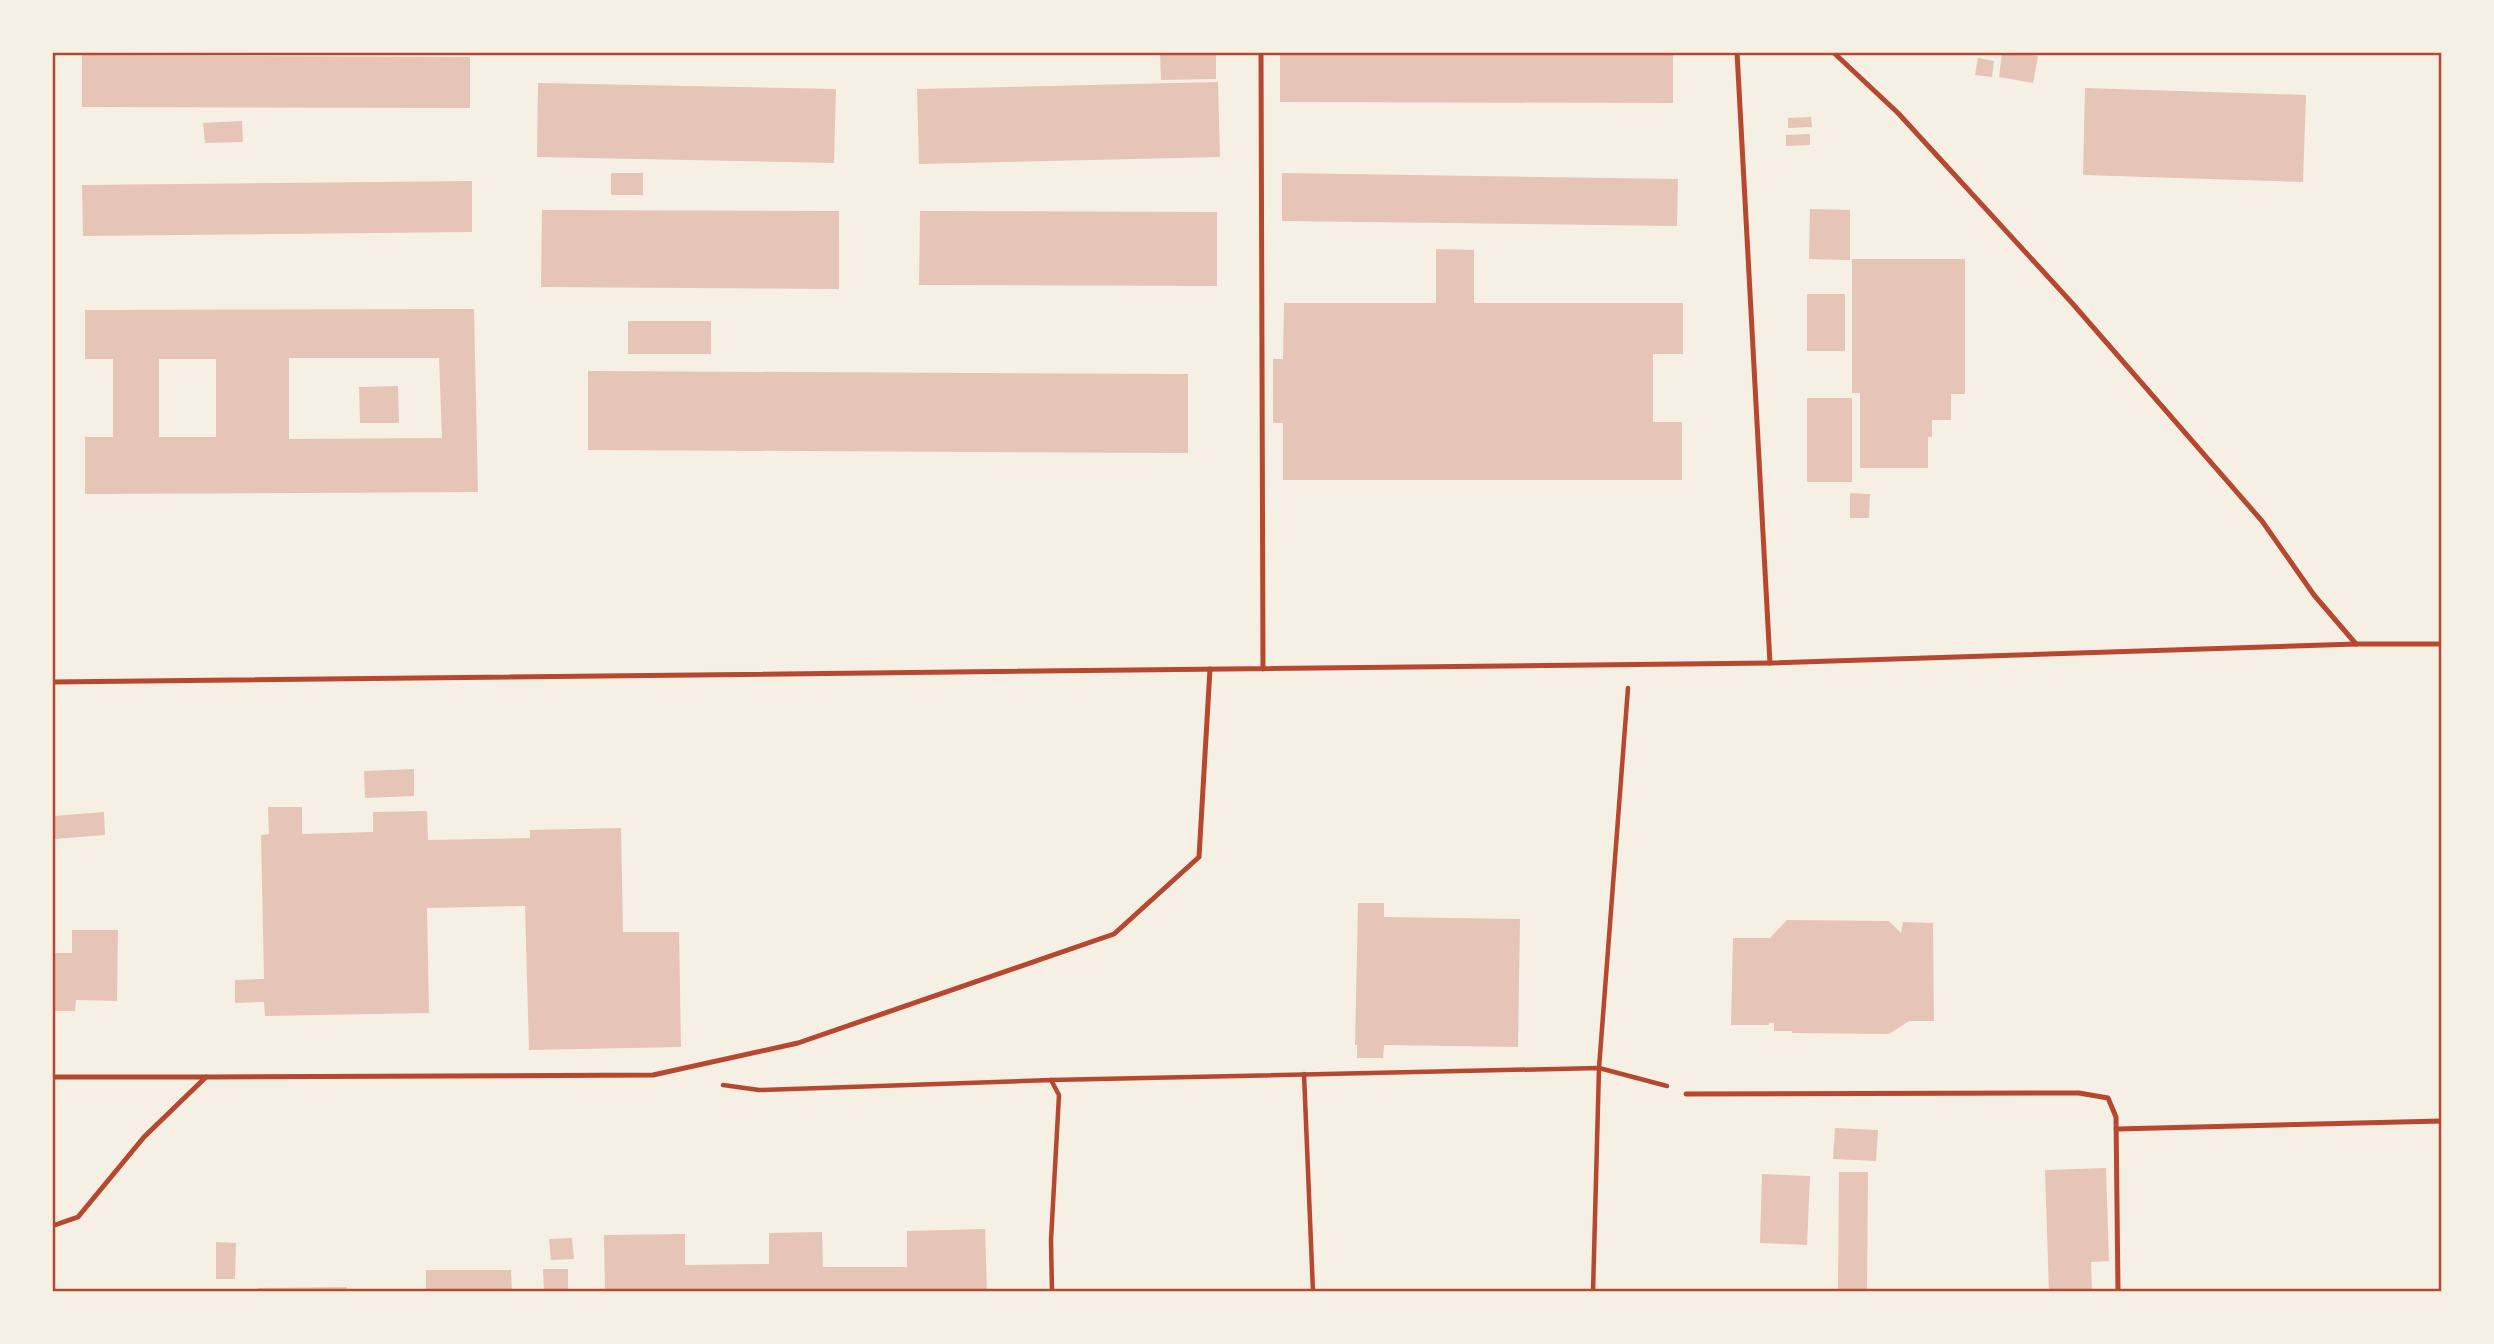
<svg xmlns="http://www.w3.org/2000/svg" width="2494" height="1344" viewBox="0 0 2494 1344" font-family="Signika,sans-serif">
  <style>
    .building { fill: #e6c5b7; fill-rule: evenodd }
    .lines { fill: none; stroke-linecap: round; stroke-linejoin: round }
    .path { stroke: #b5482f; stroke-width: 4.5 }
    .service { stroke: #b5482f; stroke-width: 5 }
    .neatline { fill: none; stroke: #b5482f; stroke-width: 2.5 }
  </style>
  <rect width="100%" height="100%" fill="#f6efe4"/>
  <g class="building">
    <path d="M1160,52h56v27l-55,1z"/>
    <path d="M1280,52h393v51l-393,-1z"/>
    <path d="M2002,52l36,4 -5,27 -34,-6z"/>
    <path d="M82,55l388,2v51l-388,-1z"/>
    <path d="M1978,58l16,3 -2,16 -17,-2z"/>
    <path d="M1218,82l2,75 -301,7 -2,-75z"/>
    <path d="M538,83l298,6 -2,74 -297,-6z"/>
    <path d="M2085,88l221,7 -3,87 -220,-7z"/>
    <path d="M1811,117l1,10 -24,1v-10z"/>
    <path d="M242,121l1,21 -38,1 -2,-20z"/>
    <path d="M1810,134v11l-24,1v-11z"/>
    <rect x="611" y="173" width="32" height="22"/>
    <path d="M1282,173l396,6 -1,47 -395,-5z"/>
    <path d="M472,181v51l-389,4 -1,-51z"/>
    <path d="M1810,209l40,1v50l-41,-1z"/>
    <path d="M542,210l297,1v78l-298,-2z"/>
    <path d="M920,211l297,1v74l-298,-1z"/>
    <path d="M1436,249l38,1v53h209v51h-30v68h29v58h-399v-57h-10v-64h10l1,-56h152z"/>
    <path d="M1852,259h113v135h-14v26h-19v17h-4v31h-68v-75h-8z"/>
    <rect x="1807" y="294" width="38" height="57"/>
    <path d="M474,309l4,183 -393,2v-57h28v-78h-28v-49zM289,358h150l3,80 -153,1zM159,359h57v78h-57z"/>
    <rect x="628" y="321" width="83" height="33"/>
    <path d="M588,371l600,3v79l-600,-3z"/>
    <path d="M398,386l1,37h-39l-1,-36z"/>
    <rect x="1807" y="398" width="45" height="84"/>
    <path d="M1850,493l20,1 -1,24h-19z"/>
    <path d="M414,769v27l-49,2 -1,-27z"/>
    <path d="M268,807h34v27l71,-2v-20l54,-1 1,29 102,-2v-8l91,-2 2,104h56l2,115 -152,3 -4,-144 -98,2 2,105 -164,3 -1,-14 -29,1v-23l29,-1 -3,-144 8,-1z"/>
    <path d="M104,812l1,23 -50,4 -1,-23z"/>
    <path d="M1358,903h26v14l136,2 -2,128 -134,-2 -1,13h-26v-13h-2z"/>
    <path d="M1787,920l102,1 12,12 2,-11 30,1 1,98h-25l-20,13 -97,-1v-2h-18v-8h-5v2h-38l2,-87h37z"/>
    <path d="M72,930h46l-1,71 -41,-1 -1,11h-22l-1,-37h2l1,-21h17z"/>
    <path d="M1835,1128l43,2 -2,31 -43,-2z"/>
    <path d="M2106,1168l3,93 -18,1 1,30h-43l-4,-122z"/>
    <path d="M1839,1172h29l-1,120h-29z"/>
    <path d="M1762,1174l48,2 -3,69 -47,-2z"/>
    <path d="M985,1229l2,63h-382l-1,-57 81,-1v31l84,-1v-31l53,-1 1,35h84v-36z"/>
    <path d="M572,1238l2,21 -23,1 -2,-21z"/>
    <path d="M216,1242l20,1 -1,36h-19z"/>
    <path d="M543,1269h25v23h-24z"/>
    <path d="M426,1270h85l1,22h-86z"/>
    <path d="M347,1287v5h-89v-4z"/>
  </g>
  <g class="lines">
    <g class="path">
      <path d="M1304,1074l9,218"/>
      <path d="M1051,1080l548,-12 68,18"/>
      <path d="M723,1085l36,5 292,-10 8,15 -8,145 1,52"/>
      <path d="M1593,1292l6,-224 29,-380"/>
    </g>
    <g class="service">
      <path d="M1261,52l2,617"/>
      <path d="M1737,52l33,611"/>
      <path d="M1833,52l65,61 174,190 190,218 52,74 42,49"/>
      <path d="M52,682l1718,-19 586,-19h86"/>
      <path d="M52,1077h154"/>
      <path d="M1686,1094l393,-1 29,5 8,19 2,175"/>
      <path d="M2116,1129l326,-8"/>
      <path d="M52,1226l26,-9 66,-80 62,-60 447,-2 145,-32 316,-109 85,-77 11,-188"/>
    </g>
  </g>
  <rect width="2494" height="1344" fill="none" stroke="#f6efe4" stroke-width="108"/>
  <rect x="54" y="54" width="2386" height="1236" class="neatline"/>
</svg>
